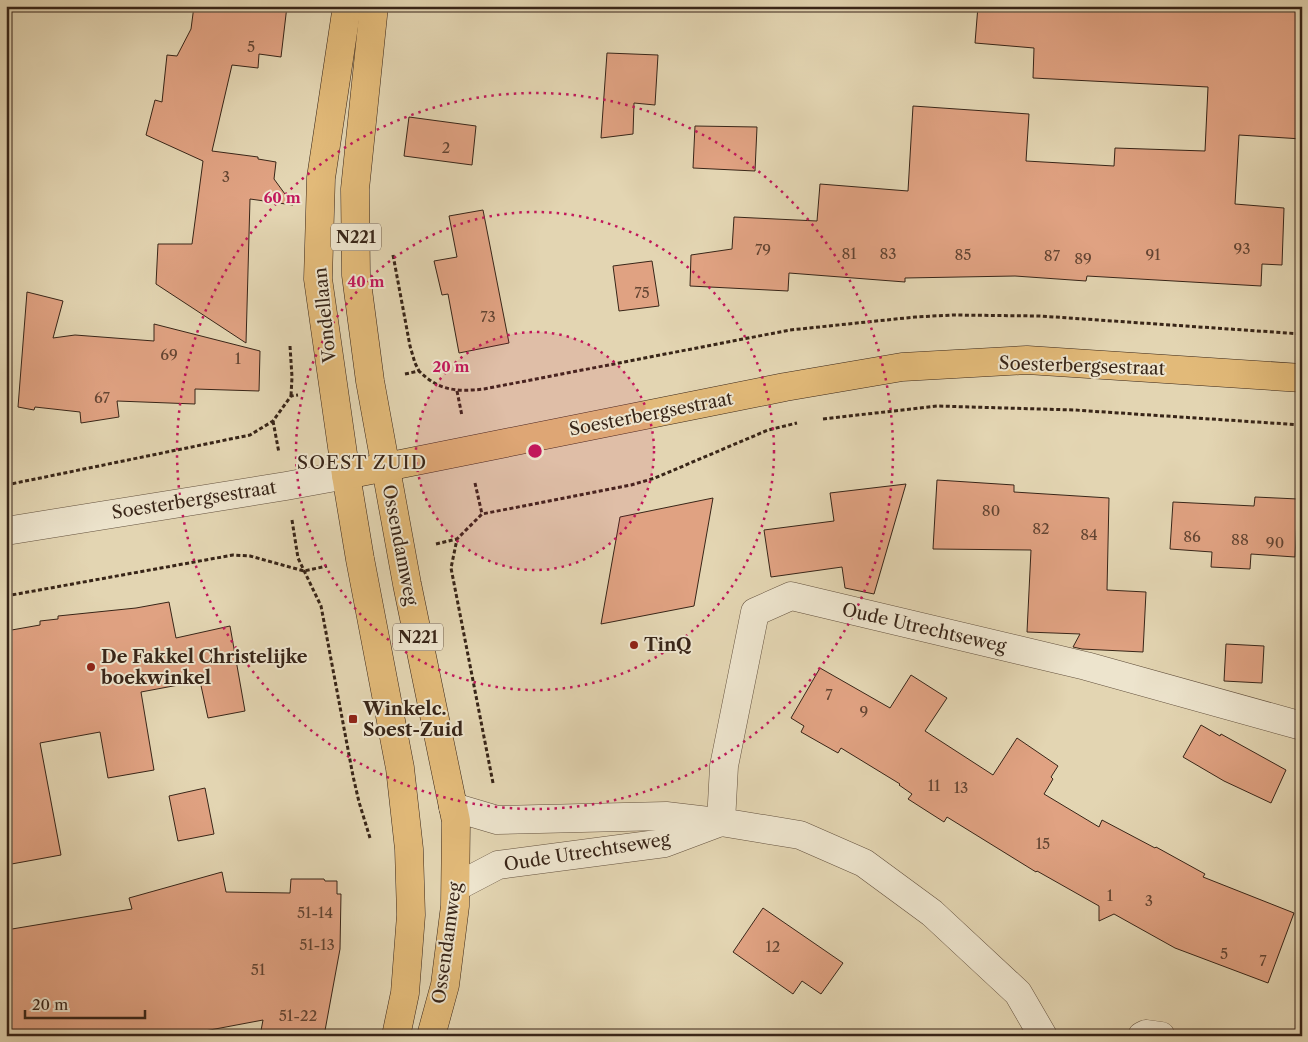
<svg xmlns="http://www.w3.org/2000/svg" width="1308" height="1042" viewBox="0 0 1308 1042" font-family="'Libre Caslon Text',serif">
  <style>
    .building { fill: #e0a282; stroke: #382518 }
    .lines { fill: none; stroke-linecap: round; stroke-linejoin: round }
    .minor-casing { stroke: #63513e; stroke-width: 29 }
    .major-casing { stroke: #382518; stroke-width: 29 }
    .path { stroke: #382518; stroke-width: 3; stroke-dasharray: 4 2.5; stroke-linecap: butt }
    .minor { stroke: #ede4cd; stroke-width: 28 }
    .major { stroke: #e2ba79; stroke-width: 28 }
    .ring { fill: none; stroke: #c2185b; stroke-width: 2.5; stroke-dasharray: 2.5 5 }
    .poi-dot { fill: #8f2418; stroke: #ede4cd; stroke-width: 2 }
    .labels { text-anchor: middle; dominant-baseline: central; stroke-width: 4; stroke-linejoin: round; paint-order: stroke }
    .number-label { font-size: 15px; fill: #624432 }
    .shield { fill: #ede4cd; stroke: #6e5e4e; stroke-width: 1 }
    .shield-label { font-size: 16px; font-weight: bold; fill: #382518 }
    .street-label { font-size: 18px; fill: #382518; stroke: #ede4cd }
    .poi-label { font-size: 18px; font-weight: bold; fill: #382518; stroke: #ede4cd; text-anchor: start }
    .neighbourhood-label { font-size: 19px; letter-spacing: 1px; fill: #382518; stroke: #ede4cd }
    .centre { fill: #c2185b; stroke: #ede4cd; stroke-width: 2.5 }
    .ring-label { font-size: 15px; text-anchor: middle; font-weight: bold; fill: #c2185b; stroke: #ede4cd; stroke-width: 4; stroke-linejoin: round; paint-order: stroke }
  </style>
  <rect width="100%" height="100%" fill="#e3d5b2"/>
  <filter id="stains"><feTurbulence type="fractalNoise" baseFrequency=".004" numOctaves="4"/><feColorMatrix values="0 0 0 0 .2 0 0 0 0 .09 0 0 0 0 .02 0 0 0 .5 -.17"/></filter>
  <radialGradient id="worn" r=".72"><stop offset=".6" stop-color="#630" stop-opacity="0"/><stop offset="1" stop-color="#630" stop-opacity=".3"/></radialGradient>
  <g class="building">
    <path d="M194,6h93l-6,51 -22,-3 -1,14 -26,-3 -20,86 46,6v2l18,3 -2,17 19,26 -43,-6 -4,144 -90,-59 2,-40h34l11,-83 -57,-26 9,-35 7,2 5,-47 10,1 14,-27z"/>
    <path d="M978,6h324v133l-63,-4 -4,69 49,4 -2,57 -20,-1 -1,22 -174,-10 -1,5 -71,-5 -110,2v4l-116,-9 -1,18 -98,-5 1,-31 41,-6 2,-32 83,4 3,-37 88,7 5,-85 116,8 -3,47 88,5 1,-18 90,3 3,-64 -175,-9 1,-30 -59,-5z"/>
    <path d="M607,53l51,2 -3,50 -21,-2 -1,31 -32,4z"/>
    <path d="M409,117l67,9 -4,39 -68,-9z"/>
    <path d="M695,126l62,1 -2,44 -62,-3z"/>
    <path d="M483,210l26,133 -50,10 -11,-59 -6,1 -8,-34 23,-4 -8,-41z"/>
    <path d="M652,261l7,45 -40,5 -6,-45z"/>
    <path d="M27,292l36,9 -10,37 22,-3 79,6v-17l106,27 -1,40 -64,-2v15l-78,-3 2,16 -38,6 -1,-11 -45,-5 -1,3 -16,-3z"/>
    <path d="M937,480l77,5v7l95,6 -2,92 39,2 -3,60 -61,-3 -9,-2 7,-13 -53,-2 4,-82 -98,-1z"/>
    <path d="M906,484l-32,110 -29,-6 -3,-21 -71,10 -7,-47 70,-9 -4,-28z"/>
    <path d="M1255,497l43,2 -3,58 -44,-3 -1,15 -39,-2 1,-15 -42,-3 3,-47 81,4z"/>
    <path d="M713,498l-19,108 -93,18 19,-107z"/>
    <path d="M169,602l7,36 54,-12 15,85 -37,7 -8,-37 -59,11 13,78 -46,8 -8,-46 -60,11 21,112 -55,10v-234l34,-6v-4l18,-2v-3l78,-8z"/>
    <path d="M1226,644l38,2 -2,37 -38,-2z"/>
    <path d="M820,668l70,40 21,-33 36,23 -22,33 68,44 24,-37 41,28 -7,11 2,2 -9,15 55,33 3,-7 53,28 1,-1 49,27 -2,3 91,36 -26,70 -93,-35 -61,-34 -15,7v-15l-62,-35 -1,1 -89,-55 -3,5 -36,-23 4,-5 -13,-9 1,-1 -59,-36 -3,5 -37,-21 3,-6 -13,-8z"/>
    <path d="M1201,725l19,11 1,-2 65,36 -15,33 -47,-22 -41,-24z"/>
    <path d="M205,788l9,46 -36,7 -9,-45z"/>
    <path d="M222,872l4,20 64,1 1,-14h33l1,2h12v13h4l-1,55 -16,87h-64l3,-16 -85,16h-172v-106l126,-21 -3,-11z"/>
    <path d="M763,908l80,55 -22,31 -19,-13 -9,13 -60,-42z"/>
  </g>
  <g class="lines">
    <g class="minor-casing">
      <g id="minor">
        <path d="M6,531l280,-45 60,-11"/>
        <path d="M453,807l44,13 169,-4 51,6"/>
        <path d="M456,887l42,-22 167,-22 56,-21"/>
        <path d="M1043,1036l-25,-43 -86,-80 -68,-50 -64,-28 -79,-13 3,-56 31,-154 36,-16 295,70 216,60"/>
        <path d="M1142,1036l4,-2 15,2"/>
      </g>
    </g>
    <g class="major-casing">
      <g id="major">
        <path d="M347,6l-26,172 -3,101 28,196 14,84 40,209 9,81 2,66 -6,78 -9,43"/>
        <path d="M374,6l-19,183 1,86 14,106 37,203 49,237 -1,85 -10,79 -14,51"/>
        <path d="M346,475l439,-88 117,-20 125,-7 275,18"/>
      </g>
    </g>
    <g class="path">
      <path d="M393,255l17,91 5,17 4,8"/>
      <path d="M290,346l2,31 -1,19"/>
      <path d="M405,374l14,-3c20,20 38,21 65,18l306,-59 125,-13 38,-2 87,1 262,18"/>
      <path d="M457,391l5,25"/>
      <path d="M823,419l114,-13 137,4 228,15"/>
      <path d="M273,421l6,32"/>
      <path d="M475,483l7,31"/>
      <path d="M6,485l244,-50 23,-14 18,-25 7,-1"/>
      <path d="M292,520l6,38 23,48 32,170 6,26 11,36"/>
      <path d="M436,544l21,-5"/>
      <path d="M6,596l227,-41 17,1 54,15 23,-5"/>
      <path d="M493,783l-42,-215 6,-29 25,-25 149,-29 24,-7 113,-48 29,-7"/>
    </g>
    <use href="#minor" class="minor"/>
    <use href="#major" class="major"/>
  </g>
  <circle cx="535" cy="451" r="119" fill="#c2185b" fill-opacity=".12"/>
  <g class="ring">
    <circle cx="535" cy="451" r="119"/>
    <circle cx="535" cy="451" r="239"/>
    <circle cx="535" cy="451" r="358"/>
  </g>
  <g class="poi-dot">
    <circle cx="634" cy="645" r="5"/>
    <circle cx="91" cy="667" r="5"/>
    <rect x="348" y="714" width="10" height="10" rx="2.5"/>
  </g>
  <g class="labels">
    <g class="number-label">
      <text x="251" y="46">5</text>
      <text x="446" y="147">2</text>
      <text x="226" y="176">3</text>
      <text x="1242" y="248">93</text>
      <text x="763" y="249">79</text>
      <text x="849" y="253">81</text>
      <text x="888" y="253">83</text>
      <text x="963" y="254">85</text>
      <text x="1153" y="254">91</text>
      <text x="1052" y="255">87</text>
      <text x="1083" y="258">89</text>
      <text x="642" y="292">75</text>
      <text x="488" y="316">73</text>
      <text x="169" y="354">69</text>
      <text x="238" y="358">1</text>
      <text x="102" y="397">67</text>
      <text x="991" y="510">80</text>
      <text x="1041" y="528">82</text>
      <text x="1089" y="534">84</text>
      <text x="1192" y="536">86</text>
      <text x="1240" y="539">88</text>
      <text x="1275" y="542">90</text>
      <text x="829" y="694">7</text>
      <text x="864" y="711">9</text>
      <text x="934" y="785">11</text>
      <text x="961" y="787">13</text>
      <text x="1043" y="843">15</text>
      <text x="1110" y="895">1</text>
      <text x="1149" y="900">3</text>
      <text x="315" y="912">51-14</text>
      <text x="317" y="944">51-13</text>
      <text x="773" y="946">12</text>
      <text x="1224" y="953">5</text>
      <text x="1263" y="960">7</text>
      <text x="258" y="969">51</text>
      <text x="298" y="1015">51-22</text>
    </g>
    <g class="shield">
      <rect x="331" y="223.5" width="50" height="27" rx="4"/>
      <rect x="393" y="623.5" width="50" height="27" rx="4"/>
    </g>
    <g class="shield-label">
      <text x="356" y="237">N221</text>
      <text x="418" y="637">N221</text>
    </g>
    <g class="street-label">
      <text transform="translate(325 315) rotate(-96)">Vondellaan</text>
      <text transform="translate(1082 366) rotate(2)">Soesterbergsestraat</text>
      <text transform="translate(651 414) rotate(-11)">Soesterbergsestraat</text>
      <text transform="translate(194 500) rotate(-9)">Soesterbergsestraat</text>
      <text transform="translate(400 545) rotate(79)">Ossendamweg</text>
      <text transform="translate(924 628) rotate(13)">Oude Utrechtseweg</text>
      <text transform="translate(587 852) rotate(-9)">Oude Utrechtseweg</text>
      <text transform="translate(447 943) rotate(-82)">Ossendamweg</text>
    </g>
    <g class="poi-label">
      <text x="644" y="645">TinQ</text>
      <text x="101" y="657">De Fakkel Christelijke<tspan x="101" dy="21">boekwinkel</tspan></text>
      <text x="363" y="709">Winkelc.<tspan x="363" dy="21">Soest-Zuid</tspan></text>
    </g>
    <g class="neighbourhood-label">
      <text x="362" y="462">SOEST ZUID</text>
    </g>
  </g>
  <circle cx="535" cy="451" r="8" class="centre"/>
  <g class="ring-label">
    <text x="282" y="203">60 m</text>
    <text x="366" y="287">40 m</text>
    <text x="451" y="372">20 m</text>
  </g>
  <rect width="1308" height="1042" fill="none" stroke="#e3d5b2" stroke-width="25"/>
  <rect x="8" y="8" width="1293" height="1027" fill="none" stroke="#382518" stroke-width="2.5"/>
  <rect x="12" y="12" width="1283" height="1017" fill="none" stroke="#382518"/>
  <path d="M25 1010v8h120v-8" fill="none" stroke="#382518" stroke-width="2.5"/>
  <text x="32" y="1010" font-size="15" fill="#382518" stroke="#ede4cd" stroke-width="4" paint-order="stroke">20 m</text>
  <rect width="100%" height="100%" filter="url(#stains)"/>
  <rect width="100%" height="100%" fill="url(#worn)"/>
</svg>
